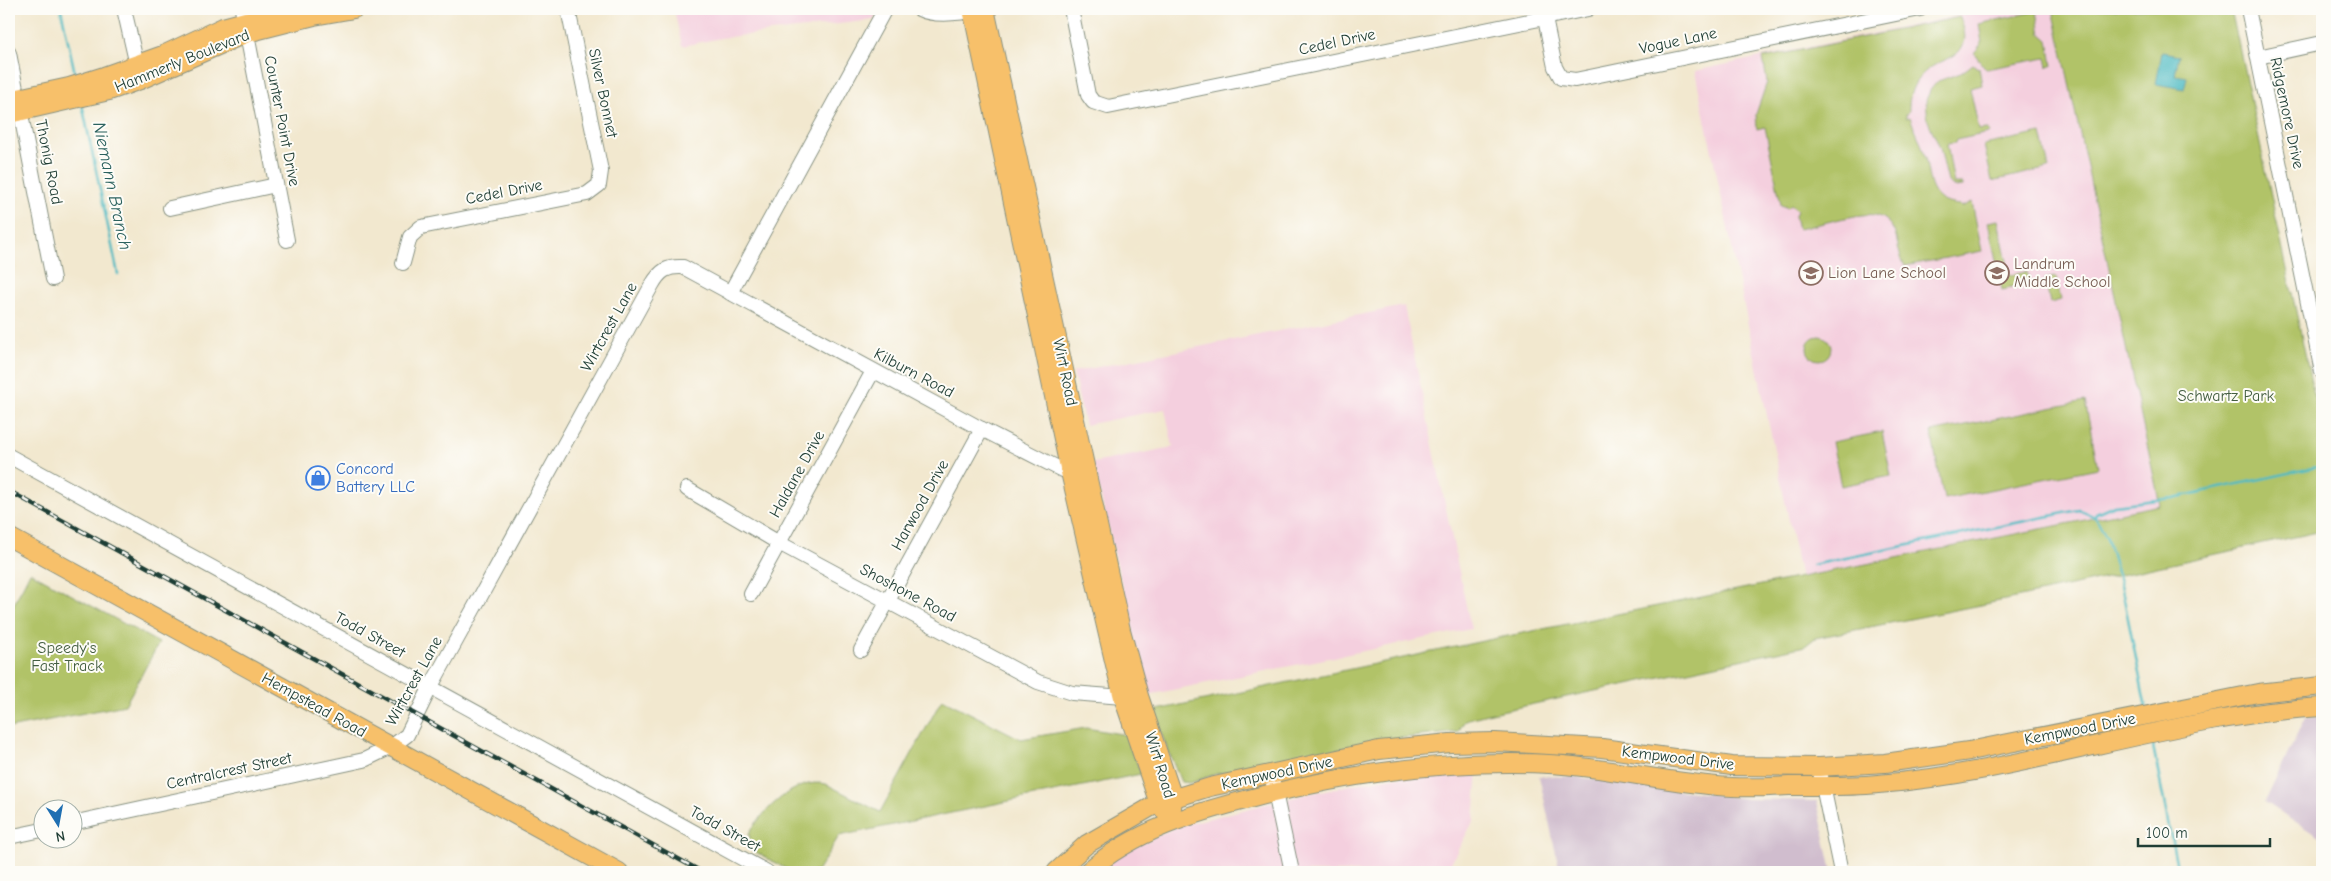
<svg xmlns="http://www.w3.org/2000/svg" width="2331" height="881" viewBox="0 0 2331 881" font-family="'Comic Neue',sans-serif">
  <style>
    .built { fill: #f4cfde }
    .industrial { fill: #d0bdce }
    .green { fill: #b1c367; stroke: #68804e }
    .water { fill: #4bbac2; stroke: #357c7b }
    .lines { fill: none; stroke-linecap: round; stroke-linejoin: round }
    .stream { stroke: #4bbac2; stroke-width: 2.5 }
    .minor-casing { stroke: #889282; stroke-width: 16 }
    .major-casing { stroke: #889282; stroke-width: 20 }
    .minor { stroke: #fff; stroke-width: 14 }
    .major { stroke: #f7c06b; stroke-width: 18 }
    .rail-casing { stroke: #1f3d34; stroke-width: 4.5 }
    .rail { stroke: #fdfcf7; stroke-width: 2.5; stroke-dasharray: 8; stroke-linecap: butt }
    .labels { text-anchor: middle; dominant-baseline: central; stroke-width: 4; stroke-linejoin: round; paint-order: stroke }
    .street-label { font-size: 16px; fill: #1f3d34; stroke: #fdfcf7 }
    .education-label { font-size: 16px; fill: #785e54; stroke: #fdfcf7; text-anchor: start }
    .park-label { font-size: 16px; fill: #445e41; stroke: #fdfcf7 }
    .shop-label { font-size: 16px; fill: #366cbe; stroke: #fdfcf7; text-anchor: start }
    .water-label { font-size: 18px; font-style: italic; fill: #2c625f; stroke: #fdfcf7 }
  </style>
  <rect width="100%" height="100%" fill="#fdfcf7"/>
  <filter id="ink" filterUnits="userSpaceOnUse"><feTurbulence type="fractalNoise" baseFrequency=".02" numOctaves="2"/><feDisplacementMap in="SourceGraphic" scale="10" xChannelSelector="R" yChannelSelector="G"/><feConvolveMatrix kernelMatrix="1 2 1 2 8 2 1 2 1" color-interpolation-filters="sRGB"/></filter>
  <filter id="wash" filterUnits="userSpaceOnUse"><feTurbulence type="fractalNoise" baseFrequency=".0096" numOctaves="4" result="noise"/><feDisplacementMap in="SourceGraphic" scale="20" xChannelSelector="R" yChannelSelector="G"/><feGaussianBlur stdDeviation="1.12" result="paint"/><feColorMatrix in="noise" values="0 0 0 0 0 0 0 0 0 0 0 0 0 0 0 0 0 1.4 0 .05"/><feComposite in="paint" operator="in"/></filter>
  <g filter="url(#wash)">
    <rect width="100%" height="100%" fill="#f2e8cf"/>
    <g class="built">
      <path d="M674,9h205l-6,11 -152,18 -39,8z"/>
      <path d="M1989,9h64l107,496 -359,73 -106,-507z"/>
      <path d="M1404,306l67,323 -323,66 -55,-232 80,-16 -8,-38 -80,16 -12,-53z"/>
      <path d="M1478,770l-4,50 -28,52h-347l23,-19 56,-27 129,-32 79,-16z"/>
    </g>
    <g class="industrial">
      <path d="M2322,717v122l-57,-37 40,-84z"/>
      <path d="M1539,776l38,1 171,22 69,2 15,71h-272z"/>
    </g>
    <g class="green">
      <path d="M2053,9h178l91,423v99l-302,66 -205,41 -10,8 -318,68 -22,6 -7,12 -66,7 -176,35 -26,9 -9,-1 -29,-71 336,-71 672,-135z"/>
      <path d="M2037,11l4,23 7,6 4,26 -4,1 -2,-9 -60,11 -12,-16 8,-10 -3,-19z"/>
      <path d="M1960,17c3,9 8,21 2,30 -4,8 -11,10 -19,14 -23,10 -35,25 -34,51l-3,2v4l4,-1c4,12 10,22 13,33 8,25 2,53 37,55l1,2 11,-5 10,49 -77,15c-9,-15 -6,-29 -14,-40 -4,-5 -10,-10 -16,-11 -16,-3 -60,11 -77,14l-3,-13 2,-6 -6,-5 -3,3 -7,-3 -16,-78 -8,2 -1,-15 11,-32 -4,-24z"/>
      <path d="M1973,64l6,4 3,17 -12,3 9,42 9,-1 1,2 -1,2 -32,7 -1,3 -8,1 7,40h9v2l-8,1 -7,-5 -8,-34 -12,-27 -2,-21 5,-11 7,-8 23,-8z"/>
      <path d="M2041,133l8,35 -57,13 -8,-36z"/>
      <path d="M1998,220l12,55 17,-3 3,12 -28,6 -14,-68z"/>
      <path d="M2056,277l5,23 -11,3 -5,-24z"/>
      <circle cx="1819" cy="348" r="12"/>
      <path d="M2085,401l13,67 -154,31 -13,-67z"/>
      <path d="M1882,432l9,44 -50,10 -9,-44z"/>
      <path d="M30,572l129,71 -34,62 -116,23v-114z"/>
      <path d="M942,699l79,40 65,-11 41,7 14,39 -302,62 -22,36h-25l-40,-22 -3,-17c15,-23 46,-56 77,-49l54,28z"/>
    </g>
    <path class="water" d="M2162,52l17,3 -4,20 12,2 -3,12 -28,-5z"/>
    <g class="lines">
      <g class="stream">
        <path d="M61,9l15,69"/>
        <path d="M82,104l36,170"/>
        <path d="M2095,517l1,-4 18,-8 59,-7 149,-32"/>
        <path d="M1812,565l267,-55 16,7 12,21 15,51 24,119"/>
        <path d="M2152,741l26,131"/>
      </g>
    </g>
  </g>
  <g filter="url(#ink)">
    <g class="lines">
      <g class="minor-casing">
        <g id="minor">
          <path d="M124,9l15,65"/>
          <path d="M242,9l45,231"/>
          <path d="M919,9c16,8 44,4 62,0"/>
          <path d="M1071,9l17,86 5,7 15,5 480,-98"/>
          <path d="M1543,9l12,58 6,11 14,2 345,-71"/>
          <path d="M2248,9l74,363"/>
          <path d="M9,53l44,226"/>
          <path d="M2258,57l64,-14"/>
          <path d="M170,208l106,-23"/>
          <path d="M403,263l7,-26 11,-10 166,-33 12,-9 2,-14 -33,-162"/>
          <path d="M730,293l155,-284"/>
          <path d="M9,456l758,416"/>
          <path d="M687,489l92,54 259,139 34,11 51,4"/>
          <path d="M751,594l122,-223"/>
          <path d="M861,650l121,-221"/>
          <path d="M1819,767l22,105"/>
          <path d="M1273,783l19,89"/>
          <path d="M72,823l292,-63 27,-13 16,-12 23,-47 222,-403c8,-14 15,-19 31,-18l291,158 86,44 10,3 7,-1"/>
          <path d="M9,837l33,-7"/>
        </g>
      </g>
      <g class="major-casing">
        <g id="major">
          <path d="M972,9l98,463 45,193 8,32 33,98 9,17"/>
          <path d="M985,9l136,621 18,66 34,102 -1,10"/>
          <path d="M9,100l60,-13 35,-11 59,-21 60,-28 68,-18"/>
          <path d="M9,114l100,-23 31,-11 107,-47 67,-17 40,-7"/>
          <path d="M9,537l610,335"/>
          <path d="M1056,872l31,-28 71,-41 52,-16 169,-37 71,-7 45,-1 107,6 130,18 87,1 66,-4 84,-12 289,-58 64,-7"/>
          <path d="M1087,872c47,-41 106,-59 166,-74 97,-25 196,-39 296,-34 61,3 121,20 183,23 19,1 38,0 57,-1 29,0 59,1 89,-2 150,-12 294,-68 444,-77"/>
        </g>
      </g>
      <use href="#minor" class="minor"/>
      <use href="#major" class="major"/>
      <g class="rail-casing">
        <path id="rail" d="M9,491l693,381"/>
      </g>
      <use href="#rail" class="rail"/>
    </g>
  </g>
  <defs>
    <g id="school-ring" transform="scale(1.25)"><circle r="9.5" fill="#fdfcf7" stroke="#8d6e63" stroke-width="1.5"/><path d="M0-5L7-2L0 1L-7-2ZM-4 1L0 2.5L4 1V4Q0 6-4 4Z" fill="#8d6e63"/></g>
    <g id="shop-ring" transform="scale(1.25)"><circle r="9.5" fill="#fdfcf7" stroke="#3f7fe0" stroke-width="1.5"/><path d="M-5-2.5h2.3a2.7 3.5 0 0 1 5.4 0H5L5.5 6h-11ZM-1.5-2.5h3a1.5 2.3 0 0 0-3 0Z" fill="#3f7fe0"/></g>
  </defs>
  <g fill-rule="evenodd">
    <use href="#school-ring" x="1811" y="273"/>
    <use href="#school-ring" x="1997" y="273"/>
    <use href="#shop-ring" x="318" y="478"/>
  </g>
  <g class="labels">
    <g class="street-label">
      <text transform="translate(1678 41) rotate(-12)">Vogue Lane</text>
      <text transform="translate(1337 42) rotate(-12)">Cedel Drive</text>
      <text transform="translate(182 61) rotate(-22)">Hammerly Boulevard</text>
      <text transform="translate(603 93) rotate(78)">Silver Bonnet</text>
      <text transform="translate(2287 113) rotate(78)">Ridgemore Drive</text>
      <text transform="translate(282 121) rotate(79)">Counter Point Drive</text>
      <text transform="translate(49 162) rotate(79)">Thonig Road</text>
      <text transform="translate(504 192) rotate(-11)">Cedel Drive</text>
      <text transform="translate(609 327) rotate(-61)">Wirtcrest Lane</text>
      <text transform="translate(1065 372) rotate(78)">Wirt Road</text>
      <text transform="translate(914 373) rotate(28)">Kilburn Road</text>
      <text transform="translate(797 474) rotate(-61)">Haldane Drive</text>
      <text transform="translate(920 505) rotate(-61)">Harwood Drive</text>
      <text transform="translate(908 593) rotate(28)">Shoshone Road</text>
      <text transform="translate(370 635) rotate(29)">Todd Street</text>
      <text transform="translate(414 681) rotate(-61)">Wirtcrest Lane</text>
      <text transform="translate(314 705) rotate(29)">Hempstead Road</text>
      <text transform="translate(2080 729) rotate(-11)">Kempwood Drive</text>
      <text transform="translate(1678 758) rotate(7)">Kempwood Drive</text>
      <text transform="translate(1160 765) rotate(73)">Wirt Road</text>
      <text transform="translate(229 771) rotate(-12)">Centralcrest Street</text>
      <text transform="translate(1277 773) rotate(-12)">Kempwood Drive</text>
      <text transform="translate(725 829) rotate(29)">Todd Street</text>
    </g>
    <g class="education-label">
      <text x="2014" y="264">Landrum<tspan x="2014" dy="18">Middle School</tspan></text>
      <text x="1828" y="273">Lion Lane School</text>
    </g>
    <g class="park-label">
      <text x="2226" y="396">Schwartz Park</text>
      <text x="67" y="648">Speedy's<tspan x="67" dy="18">Fast Track</tspan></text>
    </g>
    <g class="shop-label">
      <text x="336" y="469">Concord<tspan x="336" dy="18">Battery LLC</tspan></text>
    </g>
    <g class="water-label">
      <text transform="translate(112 186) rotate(78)">Niemann Branch</text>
    </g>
  </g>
  <rect width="2331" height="881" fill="none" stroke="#fdfcf7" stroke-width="30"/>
  <g transform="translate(58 824) rotate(169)"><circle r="24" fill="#fdfcf7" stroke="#a4b0a9"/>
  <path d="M0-4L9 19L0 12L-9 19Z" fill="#1f6fb2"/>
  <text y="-8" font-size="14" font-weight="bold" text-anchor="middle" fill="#1f3d34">N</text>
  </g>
  <path d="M2138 838v8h132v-8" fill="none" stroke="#1f3d34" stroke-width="2.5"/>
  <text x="2146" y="838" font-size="15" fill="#1f3d34" stroke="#fdfcf7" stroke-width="4" paint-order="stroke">100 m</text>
</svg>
